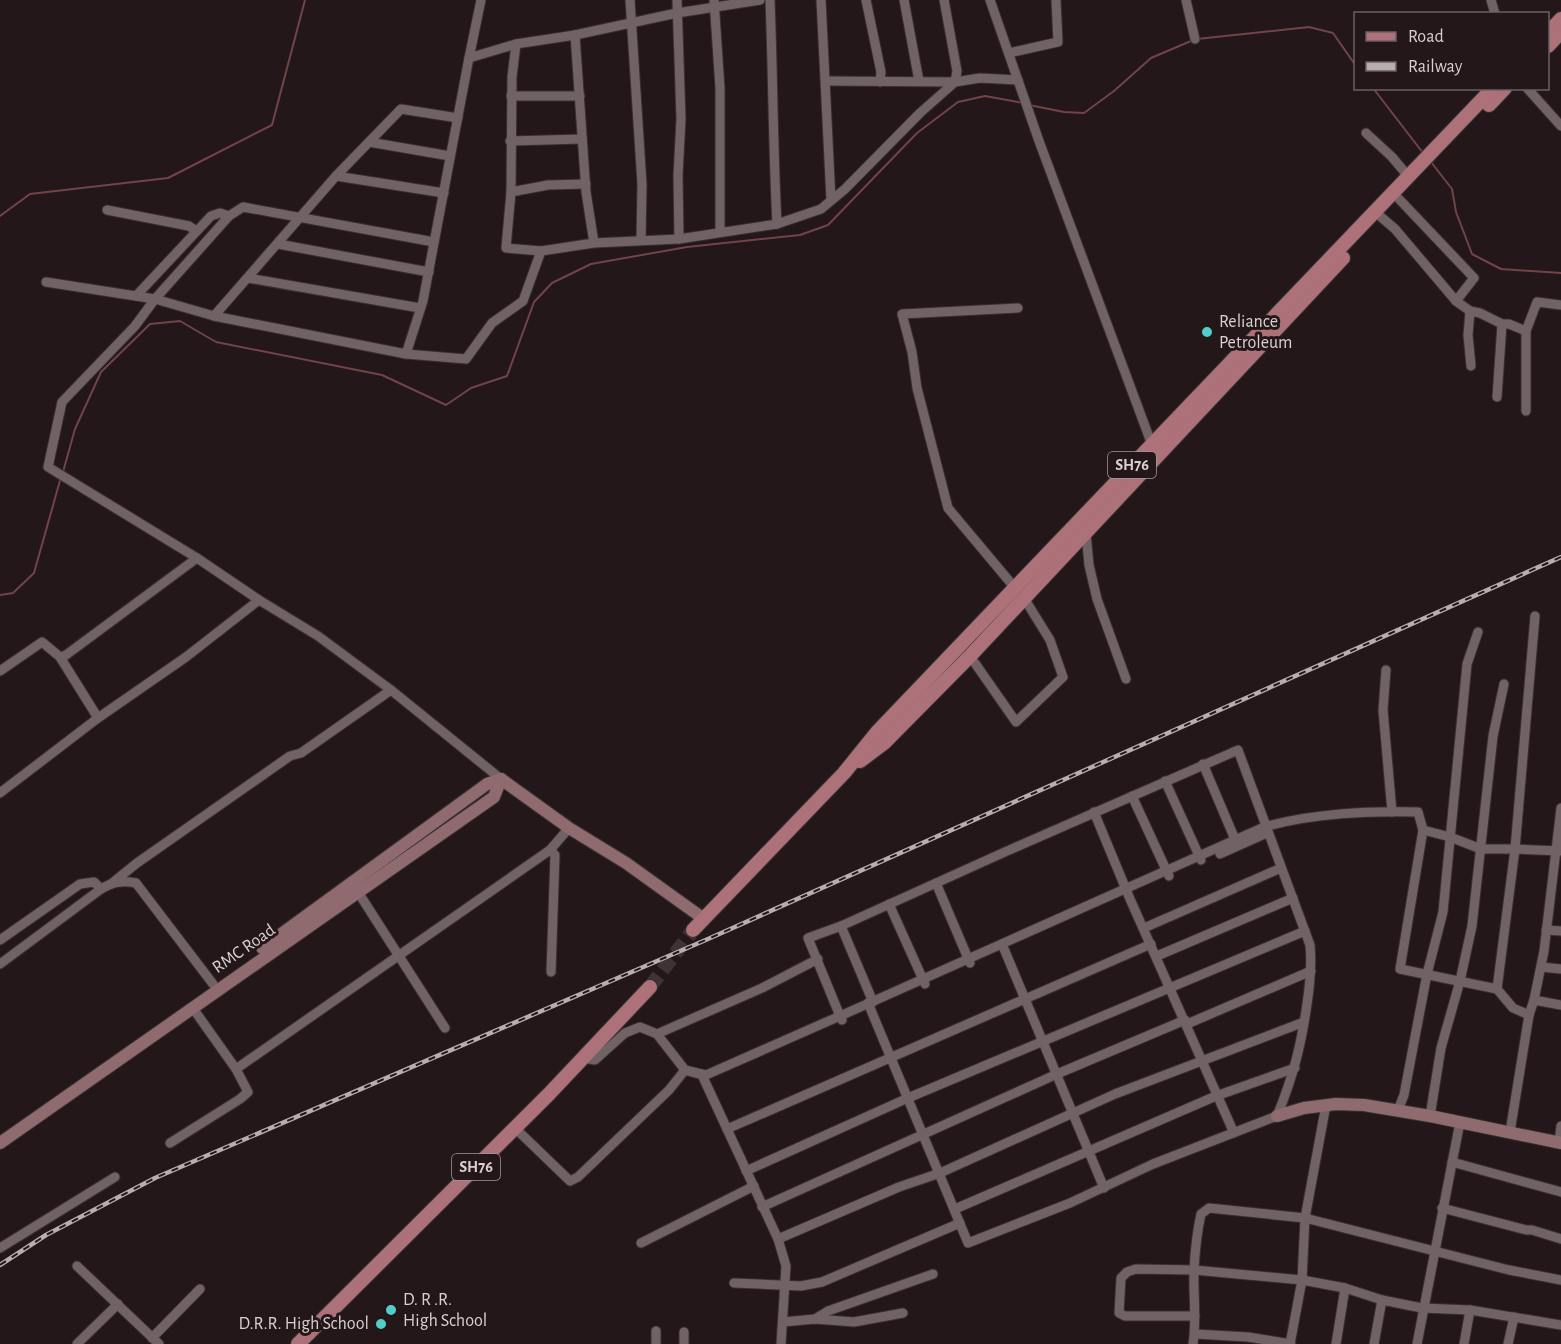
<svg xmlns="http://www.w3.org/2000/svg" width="1561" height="1344" viewBox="0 0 1561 1344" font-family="'Alegreya Sans',sans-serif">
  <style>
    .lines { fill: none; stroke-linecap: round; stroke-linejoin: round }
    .stream { stroke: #724349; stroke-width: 2 }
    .primary-tunnel { stroke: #3e3335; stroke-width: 14; stroke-dasharray: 14 7; stroke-linecap: butt }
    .street-casing { stroke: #383132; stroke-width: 11 }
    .secondary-casing { stroke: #383132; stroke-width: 14 }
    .primary-casing { stroke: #383132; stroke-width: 16 }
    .street { stroke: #716365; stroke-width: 9 }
    .secondary { stroke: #8f6a6f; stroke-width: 12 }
    .primary { stroke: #ac7179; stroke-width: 14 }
    .rail-casing { stroke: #b7aeb0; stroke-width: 4.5 }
    .rail { stroke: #231719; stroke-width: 2; stroke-dasharray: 7; stroke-linecap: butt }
    .poi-dot { fill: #53cdc9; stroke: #231719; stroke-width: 2 }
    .labels { text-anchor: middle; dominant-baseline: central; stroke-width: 6; stroke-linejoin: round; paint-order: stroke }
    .shield { fill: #231719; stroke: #a2989a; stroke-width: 1.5 }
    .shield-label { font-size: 16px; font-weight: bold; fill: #d8d0d1 }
    .poi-label { font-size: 18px; fill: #d8d0d1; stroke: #231719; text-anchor: start }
    .street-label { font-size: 18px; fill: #d8d0d1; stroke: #231719 }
  </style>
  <rect width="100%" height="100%" fill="#231719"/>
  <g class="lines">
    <g class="stream">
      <path d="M1197,39l112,-12 24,6 23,33"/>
      <path d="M1373,88l50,65"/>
      <path d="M1029,105l35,7 20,1 30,-22 37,-33 40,-17"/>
      <path d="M1431,162l21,27 4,23 16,42 29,15 60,4"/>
      <path d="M0,216l30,-22 138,-16 104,-53 33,-125"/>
      <path d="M63,472l12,-43 26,-57 49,-48 30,-3 36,21 166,33 64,30 25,-17 36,-12 27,-74 18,-19 39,-19 96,-17 113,-12 28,-10 89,-92 41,-31 27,-6 38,7"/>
      <path d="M0,595l13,-2 21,-20 27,-96"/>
    </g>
    <path class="primary-tunnel" d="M650,987l43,-57"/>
    <g class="street-casing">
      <g id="street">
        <path d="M481,0l-12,58 47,-14"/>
        <path d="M630,0l12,184 -1,56"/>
        <path d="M677,0l4,119 -3,56 1,64"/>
        <path d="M714,0l6,88v144"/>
        <path d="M770,0c3,75 3,149 7,224"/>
        <path d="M821,0l10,200"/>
        <path d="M866,0l15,72 -1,10"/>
        <path d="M904,0l15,81"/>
        <path d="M990,0l49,141 113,304 3,3"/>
        <path d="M1186,0l9,39"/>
        <path d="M1491,0l4,14"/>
        <path d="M575,35l102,-22 83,-13"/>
        <path d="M1009,53l49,-11 -2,-42"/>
        <path d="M469,58l-46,243 -17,53 60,5 26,-36 31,-22 18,-50"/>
        <path d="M826,81l129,1 2,-11 -13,-71"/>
        <path d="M1527,88l34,38"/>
        <path d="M511,96h69"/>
        <path d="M1366,133l26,24 16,19"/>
        <path d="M510,141l72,-2"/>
        <path d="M369,142l81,14"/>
        <path d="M336,176l108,17"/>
        <path d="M511,192l37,-7 38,-1"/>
        <path d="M1399,199l75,79 -18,23"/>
        <path d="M107,210l82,16 7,5"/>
        <path d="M1381,217l14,12 61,72 14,10 10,2 22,11h7l17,7"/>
        <path d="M594,243l-8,-51 -11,-157 -59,9 -4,33 -1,115 -5,56 35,3 53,-8 85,-4 98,-15 44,-15 24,-20 75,-76 35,-31 25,-4 38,2"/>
        <path d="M278,244l151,28"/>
        <path d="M248,278l172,30"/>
        <path d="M46,282l109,17 74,-83 14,-9 191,35"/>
        <path d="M136,296l75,-80 9,-3 9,3"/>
        <path d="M1470,311l-2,24 3,31"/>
        <path d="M214,316l122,-140 65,-67 57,9"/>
        <path d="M406,354l-192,-38 -59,-17 -20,27 -73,76 -14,65 149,91 62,42 59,36 73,54 110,89"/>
        <path d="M1497,397l5,-73"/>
        <path d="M1526,411v-80l11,-29 24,3"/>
        <path d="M1086,533l3,32 8,34 29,80"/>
        <path d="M1015,588l-67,-80 -31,-120 -5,-36 -10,-38 116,-6"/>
        <path d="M970,656l46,66 47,-45 -13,-37 -26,-42"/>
        <path d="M60,657l6,-2 131,-97"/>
        <path d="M1386,670l-3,40 9,102"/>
        <path d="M0,671l42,-29 18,15 38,61"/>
        <path d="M1203,764l34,80"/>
        <path d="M1165,781l36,79"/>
        <path d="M0,793l98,-75 88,-61 73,-57"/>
        <path d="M1132,796l37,80"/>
        <path d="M1094,812l36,87 104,234"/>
        <path d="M1423,830l-23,139 97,20"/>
        <path d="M550,850l5,5 -4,117"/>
        <path d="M1220,854l47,-21"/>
        <path d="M936,883l34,80"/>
        <path d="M111,884l26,-21 153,-107 11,-3 90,-63"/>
        <path d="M358,892l87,136"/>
        <path d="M889,904l36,80"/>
        <path d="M841,926l32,76"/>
        <path d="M1144,928l137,-60"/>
        <path d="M1546,930l15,1"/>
        <path d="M0,940l80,-56 14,-2 7,7"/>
        <path d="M1002,944l102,244"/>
        <path d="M1157,956l136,-58"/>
        <path d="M0,964l101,-75c12,-7 21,-9 35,-6l77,101"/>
        <path d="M1541,967l20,2"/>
        <path d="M1534,1000l10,-49 17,-143"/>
        <path d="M1529,1015l5,-15 27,5"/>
        <path d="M842,1020l-2,-4 424,-189c50,-14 103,-16 154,-15l5,18 27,7 31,12h34l20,-233"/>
        <path d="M1187,1024l124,-53"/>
        <path d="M657,1034l105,-46 56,-29"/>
        <path d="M584,1058l11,2 30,-27 15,-6 17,7 28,36 21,5 134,-59 -32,-78 33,-12 166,-75 231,-101 72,195c2,20 0,39 -3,59 -6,42 -14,73 -30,112l-124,48 -83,39 -102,40 -100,-240"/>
        <path d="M236,1069l314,-219 19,-22"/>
        <path d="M1398,1110l6,-15 23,-121 16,-62 24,-248 11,-32"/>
        <path d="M1430,1116l11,-68 19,-67 12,-55 21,-190 11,-52"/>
        <path d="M515,1128l55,53 8,-4 91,-87 16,-20 17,5 76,164 8,27 -5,78"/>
        <path d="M727,1129l424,-185"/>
        <path d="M1510,1132l19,-117 -16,-7 -16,-19 18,-140 46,2"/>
        <path d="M1559,1142l2,-16"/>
        <path d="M170,1143l70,-44 8,-7 -12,-23 -44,-62"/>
        <path d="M1452,1162l109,30"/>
        <path d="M746,1171l162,-73 397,-167"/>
        <path d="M762,1207l295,-133 128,-54"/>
        <path d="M1442,1208l84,22h6l29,9"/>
        <path d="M955,1209l261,-113 79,-28"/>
        <path d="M778,1239l121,-52 41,-14 175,-79 189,-72"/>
        <path d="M641,1243l113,-57"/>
        <path d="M0,1248l115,-71"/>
        <path d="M77,1266l82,78"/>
        <path d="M734,1283l67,3 21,-4 138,-59"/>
        <path d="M1195,1316h-70l-6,-3 2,-35 6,-6 9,-3 58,1 108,10 3,-62 21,-113"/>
        <path d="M815,1319l13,-8 105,-37"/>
        <path d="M783,1322l32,-3 39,3 49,-9"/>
        <path d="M656,1331v13"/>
        <path d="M1195,1334l53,3 43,7"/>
        <path d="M152,1338l48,-49"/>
        <path d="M77,1344l41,-40"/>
        <path d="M684,1344v-12"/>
        <path d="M1193,1344c4,-25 0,-50 1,-74 1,-19 3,-38 7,-56l8,-6 96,10 204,52 52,10"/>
        <path d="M1290,1344l12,-64 43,8 37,12 40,8 48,2 91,15"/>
        <path d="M1336,1344l9,-56"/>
        <path d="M1374,1344l8,-44"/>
        <path d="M1417,1344l43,-222"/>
        <path d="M1464,1344l6,-34"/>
        <path d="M1508,1344l6,-27"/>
      </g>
    </g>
    <g class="secondary-casing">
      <g id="secondary">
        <path d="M501,779l68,49 57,35 78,56"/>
        <path d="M262,948l225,-164 14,-5"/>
        <path d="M1277,1116l27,-8 32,-4 28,1 66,11 131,27"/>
        <path d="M0,1143l494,-346 7,-18"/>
      </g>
    </g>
    <g class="primary-casing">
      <g id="primary">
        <path d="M1548,33l13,-14"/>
        <path d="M1548,46l13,-14"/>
        <path d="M1489,105l16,-17"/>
        <path d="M860,761l24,-18 86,-87 373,-398"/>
        <path d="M693,930l151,-157 34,-42 615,-643"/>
        <path d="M298,1344l251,-250 101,-107"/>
      </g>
    </g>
    <use href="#street" class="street"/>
    <use href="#secondary" class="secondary"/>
    <use href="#primary" class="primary"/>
    <g class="rail-casing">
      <path id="rail" d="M0,1265l46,-30 109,-57 553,-239 853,-382"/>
    </g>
    <use href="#rail" class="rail"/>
  </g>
  <g class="poi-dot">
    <circle cx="1207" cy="332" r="6"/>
    <circle cx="391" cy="1310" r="6"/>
    <circle cx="381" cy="1324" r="6"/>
  </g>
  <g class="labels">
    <g class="shield">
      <rect x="1108" y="452" width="48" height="26" rx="4.5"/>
      <rect x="452" y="1154" width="48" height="26" rx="4.5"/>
    </g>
    <g class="shield-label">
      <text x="1132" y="465">SH76</text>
      <text x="476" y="1167">SH76</text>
    </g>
    <g class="poi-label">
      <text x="1219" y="322">Reliance<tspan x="1219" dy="21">Petroleum</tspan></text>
      <text x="403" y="1300">D. R .R.<tspan x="403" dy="21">High School</tspan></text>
      <text x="369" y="1324" text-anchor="end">D.R.R. High School</text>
    </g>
    <g class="street-label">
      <text transform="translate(244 949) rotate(-35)">RMC Road</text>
    </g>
  </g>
  <rect x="1354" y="12" width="195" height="78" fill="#231719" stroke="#6b6163" stroke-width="1.5"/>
  <rect x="1366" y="32" width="30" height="9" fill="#ac7179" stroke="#6b6163" stroke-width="1.5"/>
  <text x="1408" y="42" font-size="18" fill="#d8d0d1">Road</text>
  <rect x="1366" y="62" width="30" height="9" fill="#b7aeb0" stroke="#6b6163" stroke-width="1.5"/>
  <text x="1408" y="72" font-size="18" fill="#d8d0d1">Railway</text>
</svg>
